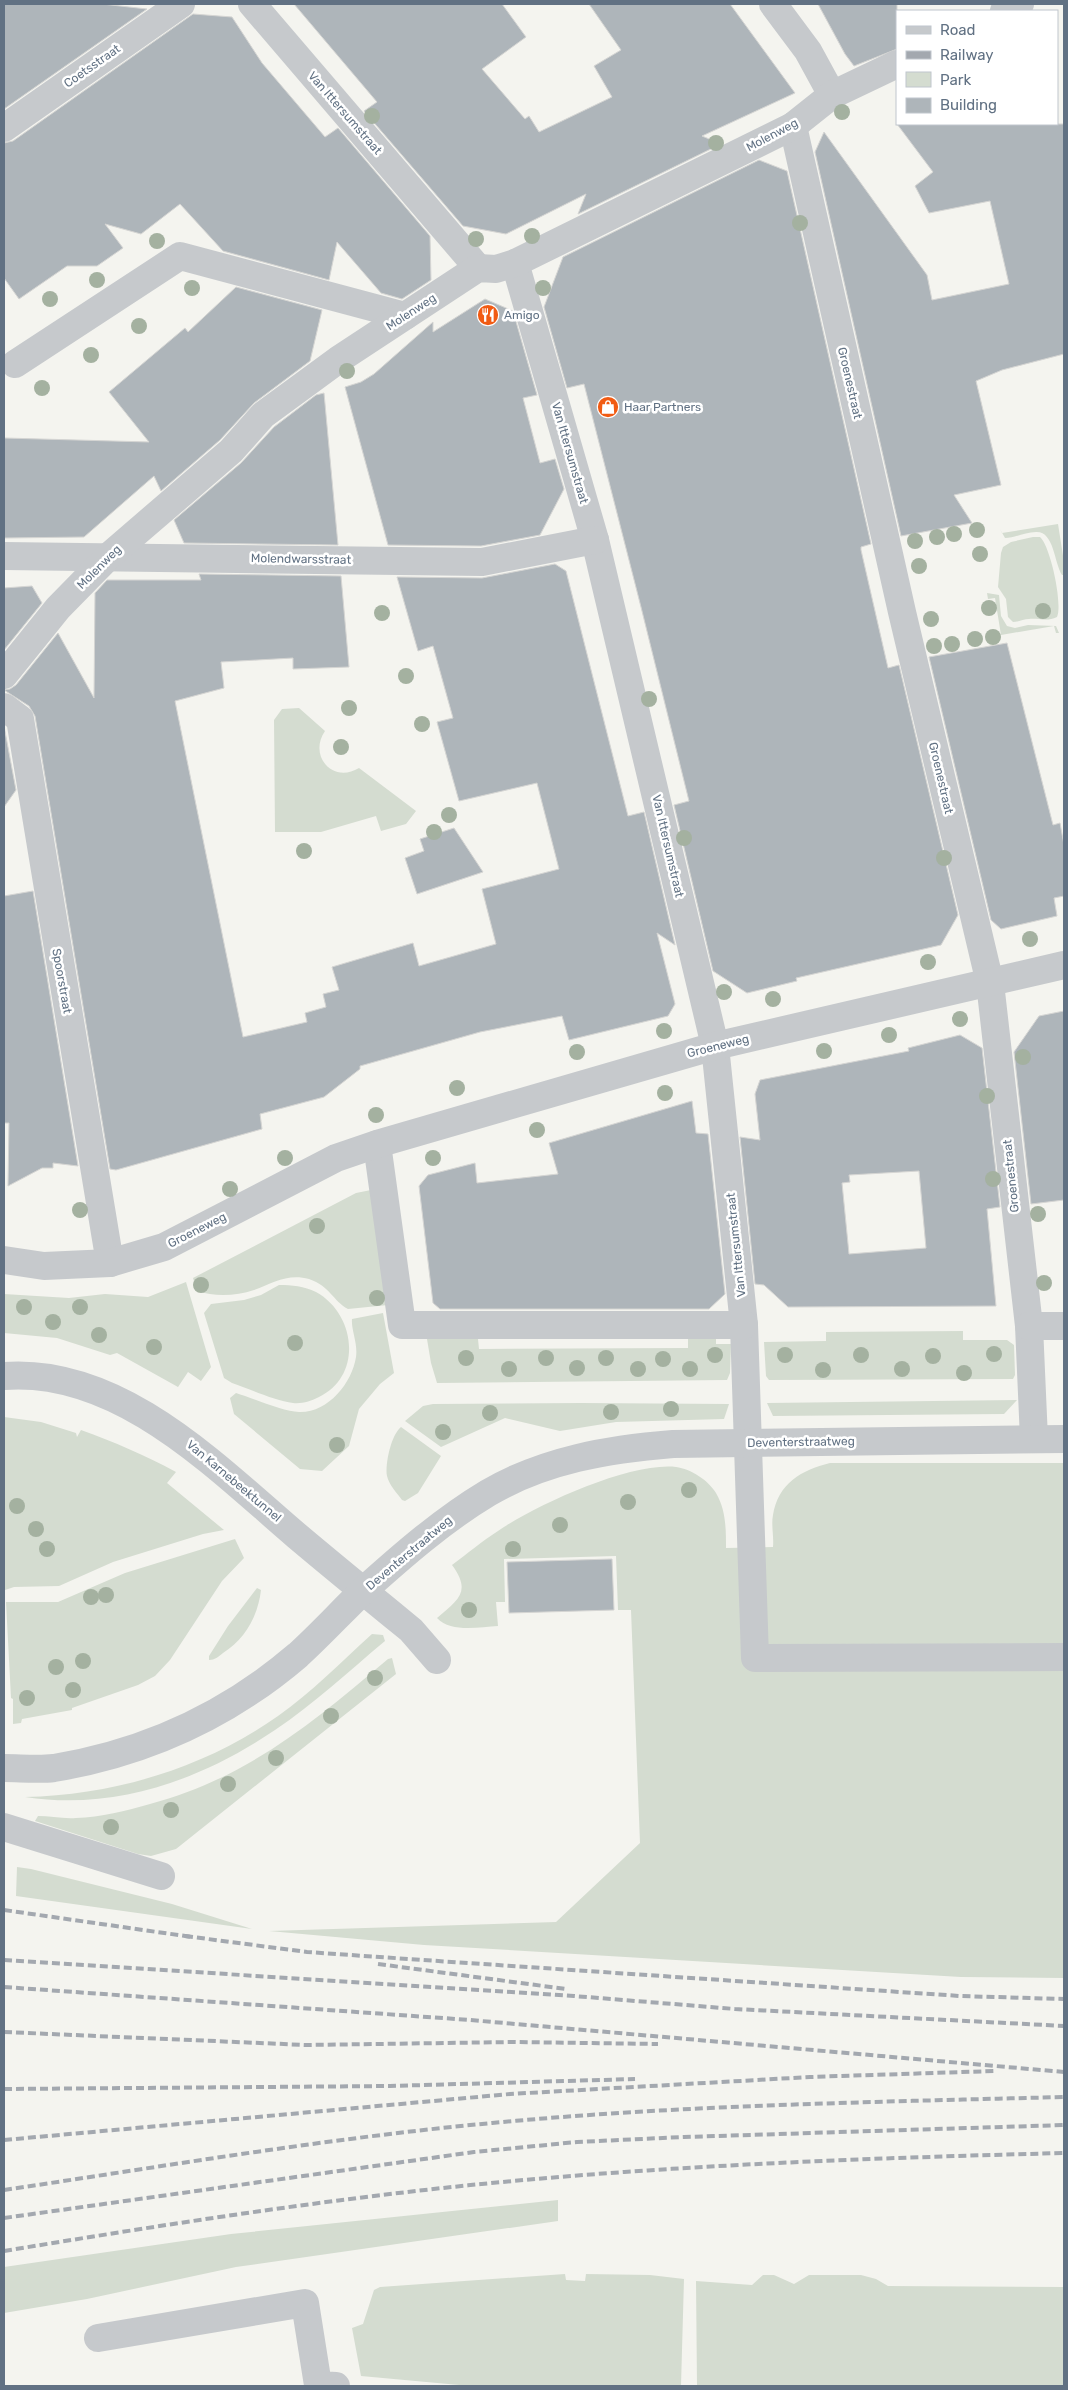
<svg xmlns="http://www.w3.org/2000/svg" width="1068" height="2390" viewBox="0 0 1068 2390" font-family="Rubik,sans-serif">
  <style>
    .green { fill: #d4dcd0 }
    .building { fill: #aeb5ba; stroke: #d5d5d3; fill-rule: evenodd }
    .lines { fill: none; stroke-linecap: round; stroke-linejoin: round }
    .minor { stroke: #c6c9cc; stroke-width: 28 }
    .rail { stroke: #a3a8af; stroke-width: 4; stroke-dasharray: 8 4; stroke-linecap: butt }
    .tree { fill: #a4b1a0 }
    .labels { text-anchor: middle; dominant-baseline: central; stroke-width: 5; stroke-linejoin: round; paint-order: stroke }
    .street-label { font-size: 12px; fill: #617183; stroke: #fff }
    .poi-label { font-size: 12px; fill: #617183; stroke: #fff; text-anchor: start }
  </style>
  <rect width="100%" height="100%" fill="#f4f4ef"/>
  <g class="green">
    <path d="M1058,524l6,38v13h-2c-8,-13 -8,-44 -26,-43 -11,0 -21,6 -31,6l-5,-9 2,4z"/>
    <path d="M1033,537h7c10,8 23,67 17,80 -10,5 -18,1 -28,2 -5,0 -11,3 -16,3l-5,-5 -2,-18 -8,-12 3,-34 2,-6 8,-5z"/>
    <path d="M987,593l12,2 2,21 6,10 8,2 13,-3 28,1 3,7h-3l-2,-7 -53,9 -6,-37 -7,1z"/>
    <path d="M299,708l26,23c-17,25 8,53 34,37l57,43 -10,13 -25,7 -5,-15 -55,16h-46l-1,-112 8,-11z"/>
    <path d="M371,1190l17,115 -40,4c-15,-8 -18,-23 -39,-30 -21,-6 -36,4 -55,11 -18,6 -39,7 -57,1l-4,-13 163,-85z"/>
    <path d="M186,1282l25,85 -10,14 -13,-9 -10,15 -61,-34 -7,2 -53,-17 -53,-5v-39l65,4 36,-4 43,3z"/>
    <path d="M279,1285c13,0 25,1 37,7 40,22 47,84 3,105 -8,4 -17,7 -26,6 -18,-2 -43,-14 -61,-20l-8,-5 -20,-65 7,-9 33,-4 17,-5z"/>
    <path d="M383,1313l11,60 -14,11 -21,25 -10,37 -27,25 -22,-2 -66,-55 -4,-16 6,-5c16,5 48,19 63,19 29,1 53,-29 57,-55 2,-14 -5,-27 -4,-38z"/>
    <path d="M963,1331v9h44l7,5 1,30 -2,4 -244,1 -3,-4 -2,-34 62,-1v-9z"/>
    <path d="M688,1337h28v7h15l-1,29 -3,7 -290,3 -6,-20 -4,-24h51l1,10 209,-1z"/>
    <path d="M1017,1400l-13,14 -231,2 -6,-13z"/>
    <path d="M581,1403l148,1 -5,15 -108,3 -56,9 -55,-13 -64,29 -36,-26 18,-15 10,-2z"/>
    <path d="M4,1417l37,5 35,11 1,4 4,-7c33,12 64,25 95,42l-9,11 57,47 -21,4 -90,28 -54,24 -45,1 -9,3z"/>
    <path d="M401,1427l40,29 -23,37 -13,8 -3,-1c-5,-7 -13,-15 -15,-24 -2,-12 4,-41 14,-49z"/>
    <path d="M830,1463h234v515l-103,-1 -537,-32 -155,-14 287,-9 84,-79 -9,-233h-13l-2,-54 -112,3 1,43h-9l2,24c-19,1 -47,7 -61,-8 21,-18 35,-26 15,-53 15,-11 30,-24 46,-34 38,-26 132,-69 178,-64 15,2 32,13 40,26 10,17 10,36 10,55l47,-1c1,-11 -2,-22 0,-32 5,-31 28,-45 57,-52z"/>
    <path d="M235,1539l9,19 -22,23 -52,79 -15,16 -17,9 -66,23v2l-50,9 -1,4 -8,1v-25l-2,-1 -5,-96h52l67,-29z"/>
    <path d="M257,1588l4,2c-3,26 -16,49 -38,63 -5,4 -8,7 -14,7v-4l19,-30z"/>
    <path d="M372,1634l11,1 2,6c-36,30 -71,63 -110,89 -74,50 -160,81 -250,67 90,-2 179,-29 253,-81 34,-24 63,-54 94,-82z"/>
    <path d="M392,1658l4,16 -220,175 -25,7 -13,-2 -103,-33 3,-5c12,0 25,3 38,2 25,-1 50,-7 74,-14 99,-27 162,-81 238,-145z"/>
    <path d="M17,1867l14,2 141,35 80,25 -236,-33z"/>
    <path d="M558,2200v21l-322,46 -149,32 -83,14v-46l227,-33z"/>
    <path d="M565,2274l1,6 19,1 1,-7 64,1 34,4 -3,107h-211l-109,-10 -9,-48 11,-4 11,-34 6,-3z"/>
    <path d="M763,2275h11l20,9 15,-9h52l15,4 12,7 176,1v99h-367l-1,-105 56,4z"/>
  </g>
  <g class="building">
    <path d="M4,4h98l45,5 -143,100z"/>
    <path d="M294,4h208l24,33 -44,32 43,50 4,-3 10,16 73,-35 -18,-31 27,-16 -32,-46h141l65,89 -93,43 19,8 -143,70 8,-20 -80,40 -43,-8 -99,-115 13,-9z"/>
    <path d="M818,4h79v45l-43,17 -9,-12z"/>
    <path d="M193,14l39,3 30,46 63,74 13,-9 92,108 1,44 -29,19 -21,-6 -44,-51 -8,38 -106,-29 -43,-47 -39,30 -36,-10 18,24 -26,18h-30l-48,33 -15,-21v-135l9,-2z"/>
    <path d="M897,124h167v230l-62,16 -26,11 25,104 -47,10 18,28 -71,13 -86,-384 9,-20 103,143 5,25 77,-16 -19,-83 -61,12 -14,-27 18,-14z"/>
    <path d="M759,160l28,11 84,373 -10,3v3l27,118 11,-3 59,250 -17,30 -145,33 1,3 -50,12 -34,-22 -39,-166 15,-4 -48,-194 -57,-223 -17,4 -23,-81 19,-50z"/>
    <path d="M236,287l86,23 -12,51 -56,42 -34,37 -59,51 -7,-15 -70,61 -80,1v-100l145,4 -40,-50 76,-64 3,4z"/>
    <path d="M485,299l28,12 24,84 -14,3 17,65 15,-4 9,30 -24,46 -59,11 -93,-1 -43,-158 16,-5 13,-8 59,-52v10z"/>
    <path d="M324,393l14,152 -154,-2 -10,-23 67,-57 33,-36 42,-32z"/>
    <path d="M555,564l11,7 62,245 16,-4 31,133 -18,-12 18,71 -7,12 -99,24 -7,-24 -82,16 -120,34v3l-36,28 -64,17 2,15 -146,41 -6,-1 -75,-453 -6,-10 -25,-16 6,-1 6,-4 42,-52 36,65 1,-105 12,-13h94l-2,-6 142,2 8,91 -56,2v-11l-72,4 3,26 -49,13 68,336 64,-15 -2,-9 21,-6 -3,-13 16,-4 -7,-23 81,-24 6,23 77,-22 -14,-55 77,-20 -22,-86 -78,18 -22,-79 16,-4 -20,-72 -15,5 -21,-74 85,1z"/>
    <path d="M32,586l10,17 -38,47v-62z"/>
    <path d="M1007,643l46,182 7,-2 4,22v51l-10,2 3,18 -56,13 -10,-9 -62,-263z"/>
    <path d="M4,726l12,64 -12,17z"/>
    <path d="M454,828l29,44 -66,22 -12,-36 19,-7 -4,-12z"/>
    <path d="M33,891l45,275 -25,-3v5h-11l-34,18 1,-63h-5v-227z"/>
    <path d="M1064,1011v189l-33,4 -17,-152 25,-36z"/>
    <path d="M960,1035l22,13 18,159 -13,2 9,97 -208,1 -24,-22 -9,-1 -15,-147 20,3 -5,-46 5,-14 149,-29 -1,-3zM919,1171l7,77 -77,6 -7,-71 8,-1 -1,-7z"/>
    <path d="M692,1101l4,32 12,1 17,160 -16,15h-269l-7,-6 -14,-117 9,-11 47,-12 2,20 81,-9 -9,-31z"/>
    <path d="M612,1559l2,51 -105,3 -2,-51z"/>
  </g>
  <g class="lines">
    <g class="minor">
      <path d="M252,4l226,264"/>
      <path d="M773,4l35,47 24,44"/>
      <path d="M1004,11l16,-7"/>
      <path d="M793,126l109,486 88,371 39,343 5,113"/>
      <path d="M4,128l177,-124"/>
      <path d="M515,263l80,277 120,506 29,279 11,333 309,-1"/>
      <path d="M15,364l165,-108 225,60"/>
      <path d="M4,556l478,6 113,-22"/>
      <path d="M4,675l54,-67 51,-52 122,-105 32,-36 75,-55 140,-92 18,1 19,-6 278,-137 39,-31 65,-31"/>
      <path d="M4,707l16,12 90,544"/>
      <path d="M377,1144l25,181h342"/>
      <path d="M4,1260l40,6 66,-3 54,-16 172,-89 41,-14 338,-98 349,-81"/>
      <path d="M1029,1326h35"/>
      <path d="M4,1376c116,-9 212,91 293,160 38,32 76,63 114,94l26,30"/>
      <path d="M4,1768c16,0 34,2 50,0 91,-15 174,-53 244,-113 23,-21 44,-44 66,-65 39,-35 79,-70 124,-97 56,-33 121,-44 185,-49l391,-5"/>
      <path d="M4,1827l157,49"/>
      <path d="M98,2338l207,-35 13,82 18,1"/>
    </g>
    <g class="rail">
      <path d="M4,1910l188,27"/>
      <path d="M185,1936l122,16 116,8 537,36 104,3"/>
      <path d="M4,1960l570,36 161,13 329,17"/>
      <path d="M378,1964l188,25"/>
      <path d="M4,1987l466,33 594,52"/>
      <path d="M4,2032l302,13 209,-3 143,2"/>
      <path d="M4,2089l386,-3 245,-7"/>
      <path d="M4,2140l506,-46 300,-17 184,-6"/>
      <path d="M4,2190c162,-24 325,-52 488,-67 190,-18 381,-21 572,-26"/>
      <path d="M4,2218l470,-66 103,-10 107,-5 380,-12"/>
      <path d="M4,2251c158,-26 317,-51 477,-67 194,-19 389,-26 583,-31"/>
    </g>
  </g>
  <g class="tree">
    <circle cx="842" cy="112" r="8"/>
    <circle cx="372" cy="116" r="8"/>
    <circle cx="716" cy="143" r="8"/>
    <circle cx="800" cy="223" r="8"/>
    <circle cx="532" cy="236" r="8"/>
    <circle cx="476" cy="239" r="8"/>
    <circle cx="157" cy="241" r="8"/>
    <circle cx="97" cy="280" r="8"/>
    <circle cx="192" cy="288" r="8"/>
    <circle cx="543" cy="288" r="8"/>
    <circle cx="50" cy="299" r="8"/>
    <circle cx="139" cy="326" r="8"/>
    <circle cx="91" cy="355" r="8"/>
    <circle cx="347" cy="371" r="8"/>
    <circle cx="42" cy="388" r="8"/>
    <circle cx="977" cy="530" r="8"/>
    <circle cx="954" cy="534" r="8"/>
    <circle cx="937" cy="537" r="8"/>
    <circle cx="915" cy="541" r="8"/>
    <circle cx="980" cy="554" r="8"/>
    <circle cx="919" cy="566" r="8"/>
    <circle cx="989" cy="608" r="8"/>
    <circle cx="1043" cy="611" r="8"/>
    <circle cx="382" cy="613" r="8"/>
    <circle cx="931" cy="619" r="8"/>
    <circle cx="993" cy="637" r="8"/>
    <circle cx="975" cy="639" r="8"/>
    <circle cx="952" cy="644" r="8"/>
    <circle cx="934" cy="646" r="8"/>
    <circle cx="406" cy="676" r="8"/>
    <circle cx="649" cy="699" r="8"/>
    <circle cx="349" cy="708" r="8"/>
    <circle cx="422" cy="724" r="8"/>
    <circle cx="341" cy="747" r="8"/>
    <circle cx="449" cy="815" r="8"/>
    <circle cx="434" cy="832" r="8"/>
    <circle cx="684" cy="838" r="8"/>
    <circle cx="304" cy="851" r="8"/>
    <circle cx="944" cy="858" r="8"/>
    <circle cx="1030" cy="939" r="8"/>
    <circle cx="928" cy="962" r="8"/>
    <circle cx="724" cy="992" r="8"/>
    <circle cx="773" cy="999" r="8"/>
    <circle cx="960" cy="1019" r="8"/>
    <circle cx="664" cy="1031" r="8"/>
    <circle cx="889" cy="1035" r="8"/>
    <circle cx="824" cy="1051" r="8"/>
    <circle cx="577" cy="1052" r="8"/>
    <circle cx="1023" cy="1057" r="8"/>
    <circle cx="457" cy="1088" r="8"/>
    <circle cx="665" cy="1093" r="8"/>
    <circle cx="987" cy="1096" r="8"/>
    <circle cx="376" cy="1115" r="8"/>
    <circle cx="537" cy="1130" r="8"/>
    <circle cx="285" cy="1158" r="8"/>
    <circle cx="433" cy="1158" r="8"/>
    <circle cx="993" cy="1179" r="8"/>
    <circle cx="230" cy="1189" r="8"/>
    <circle cx="80" cy="1210" r="8"/>
    <circle cx="1038" cy="1214" r="8"/>
    <circle cx="317" cy="1226" r="8"/>
    <circle cx="1044" cy="1283" r="8"/>
    <circle cx="201" cy="1285" r="8"/>
    <circle cx="377" cy="1298" r="8"/>
    <circle cx="24" cy="1307" r="8"/>
    <circle cx="80" cy="1307" r="8"/>
    <circle cx="53" cy="1322" r="8"/>
    <circle cx="99" cy="1335" r="8"/>
    <circle cx="295" cy="1343" r="8"/>
    <circle cx="154" cy="1347" r="8"/>
    <circle cx="994" cy="1354" r="8"/>
    <circle cx="715" cy="1355" r="8"/>
    <circle cx="785" cy="1355" r="8"/>
    <circle cx="861" cy="1355" r="8"/>
    <circle cx="933" cy="1356" r="8"/>
    <circle cx="466" cy="1358" r="8"/>
    <circle cx="546" cy="1358" r="8"/>
    <circle cx="606" cy="1358" r="8"/>
    <circle cx="663" cy="1359" r="8"/>
    <circle cx="577" cy="1368" r="8"/>
    <circle cx="509" cy="1369" r="8"/>
    <circle cx="638" cy="1369" r="8"/>
    <circle cx="690" cy="1369" r="8"/>
    <circle cx="902" cy="1369" r="8"/>
    <circle cx="823" cy="1370" r="8"/>
    <circle cx="964" cy="1373" r="8"/>
    <circle cx="671" cy="1409" r="8"/>
    <circle cx="611" cy="1412" r="8"/>
    <circle cx="490" cy="1413" r="8"/>
    <circle cx="443" cy="1432" r="8"/>
    <circle cx="337" cy="1445" r="8"/>
    <circle cx="689" cy="1490" r="8"/>
    <circle cx="628" cy="1502" r="8"/>
    <circle cx="17" cy="1506" r="8"/>
    <circle cx="560" cy="1525" r="8"/>
    <circle cx="36" cy="1529" r="8"/>
    <circle cx="47" cy="1549" r="8"/>
    <circle cx="513" cy="1549" r="8"/>
    <circle cx="106" cy="1595" r="8"/>
    <circle cx="91" cy="1597" r="8"/>
    <circle cx="469" cy="1610" r="8"/>
    <circle cx="83" cy="1661" r="8"/>
    <circle cx="56" cy="1667" r="8"/>
    <circle cx="375" cy="1678" r="8"/>
    <circle cx="73" cy="1690" r="8"/>
    <circle cx="27" cy="1698" r="8"/>
    <circle cx="331" cy="1716" r="8"/>
    <circle cx="276" cy="1758" r="8"/>
    <circle cx="228" cy="1784" r="8"/>
    <circle cx="171" cy="1810" r="8"/>
    <circle cx="111" cy="1827" r="8"/>
  </g>
  <defs>
    <g id="restaurant-disc" transform="scale(1.125)"><circle r="9.5" fill="#f15b13" stroke="#fff"/><path d="M-5-6h1v4h1v-4h1v4h1v-4h1v5L-1.5 .5V6h-2V.5L-5-1ZM5-6V6H3V1.5H1.5Q1.5-4 5-6Z" fill="#fff"/></g>
    <g id="shop-disc" transform="scale(1.125)"><circle r="9.5" fill="#f15b13" stroke="#fff"/><path d="M-5-2.5h2.3a2.7 3.5 0 0 1 5.4 0H5L5.5 6h-11ZM-1.5-2.5h3a1.5 2.3 0 0 0-3 0Z" fill="#fff"/></g>
  </defs>
  <g fill-rule="evenodd">
    <use href="#restaurant-disc" x="488" y="315"/>
    <use href="#shop-disc" x="608" y="407"/>
  </g>
  <g class="labels">
    <g class="street-label">
      <text transform="translate(92 66) rotate(-35)">Coetsstraat</text>
      <text transform="translate(345 113) rotate(49)">Van Ittersumstraat</text>
      <text transform="translate(772 135) rotate(-28)">Molenweg</text>
      <text transform="translate(411 312) rotate(-33)">Molenweg</text>
      <text transform="translate(850 383) rotate(77)">Groenestraat</text>
      <text transform="translate(570 453) rotate(74)">Van Ittersumstraat</text>
      <text transform="translate(301 559) rotate(1)">Molendwarsstraat</text>
      <text transform="translate(99 567) rotate(-45)">Molenweg</text>
      <text transform="translate(941 778) rotate(77)">Groenestraat</text>
      <text transform="translate(668 846) rotate(77)">Van Ittersumstraat</text>
      <text transform="translate(62 981) rotate(80)">Spoorstraat</text>
      <text transform="translate(718 1046) rotate(-14)">Groeneweg</text>
      <text transform="translate(1011 1176) rotate(-96)">Groenestraat</text>
      <text transform="translate(197 1230) rotate(-27)">Groeneweg</text>
      <text transform="translate(736 1245) rotate(-96)">Van Ittersumstraat</text>
      <text transform="translate(801 1442) rotate(-1)">Deventerstraatweg</text>
      <text transform="translate(234 1481) rotate(40)">Van Karnebeektunnel</text>
      <text transform="translate(409 1553) rotate(-40)">Deventerstraatweg</text>
    </g>
    <g class="poi-label">
      <text x="504" y="315">Amigo</text>
      <text x="624" y="407">Haar Partners</text>
    </g>
  </g>
  <rect width="1068" height="2390" fill="none" stroke="#617183" stroke-width="10"/>
  <rect x="896" y="10" width="162" height="115" fill="#ffffff" stroke="#c0c6cd"/>
  <rect x="906" y="26" width="25" height="8" fill="#c6c9cc" stroke="#c0c6cd"/>
  <text x="940" y="35" font-size="15" fill="#617183">Road</text>
  <rect x="906" y="51" width="25" height="8" fill="#a3a8af" stroke="#c0c6cd"/>
  <text x="940" y="60" font-size="15" fill="#617183">Railway</text>
  <rect x="906" y="72" width="25" height="15" fill="#d4dcd0" stroke="#c0c6cd"/>
  <text x="940" y="85" font-size="15" fill="#617183">Park</text>
  <rect x="906" y="98" width="25" height="15" fill="#aeb5ba" stroke="#c0c6cd"/>
  <text x="940" y="110" font-size="15" fill="#617183">Building</text>
</svg>
